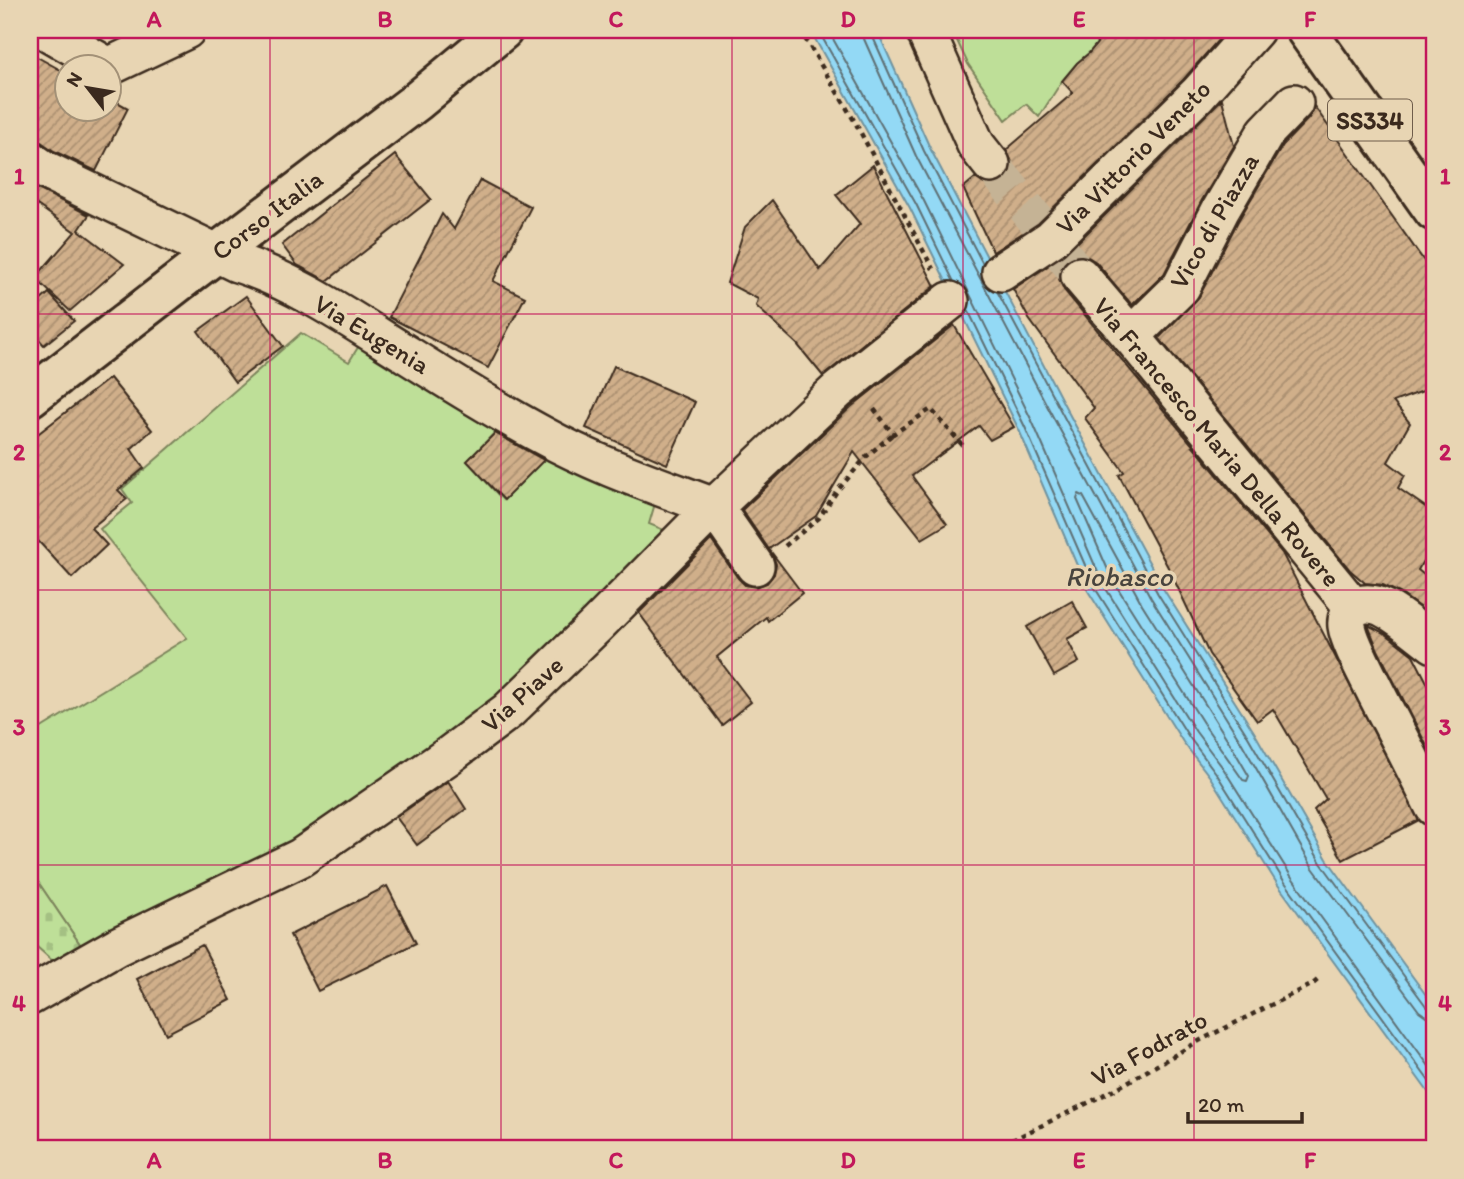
<svg xmlns="http://www.w3.org/2000/svg" width="1464" height="1179" viewBox="0 0 1464 1179" font-family="Itim,sans-serif">
  <style>
    .green { fill: #bedf98; stroke: #7c845b; stroke-width: 2 }
    .cemetery { fill: url(#cemetery-stones); stroke: #7c845b; stroke-width: 2 }
    .water { fill: #93d9f5; stroke: #70939f; stroke-width: 2 }
    .lines { fill: none; stroke-linecap: round; stroke-linejoin: round }
    .shore { stroke: #5e7074; stroke-width: 2 }
    .building { fill: url(#building-hatch); stroke: #3b2a1e; stroke-width: 2 }
    .minor-tunnel { stroke: #c5b395; stroke-width: 37; stroke-dasharray: 37 18; stroke-linecap: butt }
    .minor-casing { stroke: #3b2a1e; stroke-width: 42 }
    .major-casing { stroke: #3b2a1e; stroke-width: 44 }
    .path { stroke: #3b2a1e; stroke-width: 4.5; stroke-dasharray: 5 5; stroke-linecap: butt }
    .minor { stroke: #e8d5b3; stroke-width: 37 }
    .major { stroke: #e8d5b3; stroke-width: 38 }
    .grid { fill: none; stroke: #c2185b; stroke-width: 2; stroke-opacity: 0.55 }
    .labels { text-anchor: middle; dominant-baseline: central; stroke-width: 7; stroke-linejoin: round; paint-order: stroke }
    .shield { fill: #e8d5b3; stroke: #6f5d4b; stroke-width: 2 }
    .shield-label { font-size: 24px; font-weight: bold; fill: #3b2a1e }
    .street-label { font-size: 26px; fill: #3b2a1e; stroke: #e8d5b3 }
    .water-label { font-size: 28px; font-style: italic; fill: #48443e; stroke: #e8d5b3 }
    .neatline { fill: none; stroke: #c2185b; stroke-width: 2.5 }
    .grid-label { font-size: 23px; text-anchor: middle; font-weight: bold; fill: #c2185b }
  </style>
  <defs>
    <pattern id="cemetery-stones" width="16" height="16" patternUnits="userSpaceOnUse" patternTransform="scale(1.75)"><rect width="16" height="16" fill="#bedf98"/><path d="M2 7V4a2 2 0 0 1 4 0v3zM10 15v-3a2 2 0 0 1 4 0v3z" fill="#a4c083"/></pattern>
    <pattern id="building-hatch" width="6" height="6" patternUnits="userSpaceOnUse" patternTransform="scale(1.75)"><rect width="6" height="6" fill="#d0af8a"/><path d="M-1 1l2-2M0 6l6-6M5 7l2-2" fill="none" stroke="#aa8f70"/></pattern>
  </defs>
  <rect width="100%" height="100%" fill="#e8d5b3"/>
  <filter id="ink" filterUnits="userSpaceOnUse"><feTurbulence type="fractalNoise" baseFrequency=".0143" numOctaves="2"/><feDisplacementMap in="SourceGraphic" scale="14" xChannelSelector="R" yChannelSelector="G"/><feConvolveMatrix kernelMatrix="1 2 1 2 8 2 1 2 1" color-interpolation-filters="sRGB"/></filter>
  <g filter="url(#ink)">
    <g class="green">
      <path d="M952,30h156l-11,16 -20,17 -15,18 -23,36 -13,-13 -20,16 -38,-56z"/>
      <path d="M301,333l48,29 11,-18 143,80 -36,37 36,39 45,-45 108,45 -7,24 25,10 -173,169 -188,133 -231,111 -52,-77v-135l157,-97 -87,-109 32,-26 -10,-14z"/>
    </g>
    <path class="cemetery" d="M30,870l52,77 -26,17 -19,-17 -7,-1z"/>
    <path class="water" d="M810,30h67l53,118 137,262 97,180 90,142 73,127 107,147v94l-156,-215 -68,-108 -27,-35 -95,-151 -69,-161 -109,-222z"/>
    <g class="lines">
      <g class="shore">
        <path d="M818,30l98,174 38,78"/>
        <path d="M828,30l96,171 109,222 70,161 93,148 27,36 68,108 143,197"/>
        <path d="M862,30l2,9 52,117 137,261 98,181 89,142 73,128 106,143 7,5 8,2"/>
        <path d="M871,30l1,5 52,116 59,113"/>
        <path d="M997,291l161,303 89,141 74,128 105,143 4,3h4"/>
        <path d="M968,310l57,117 70,161 94,149 27,36 68,108 150,207"/>
        <path d="M1079,494l4,2 59,108 89,141 18,31 -2,5 -4,-1 -38,-54 -93,-147 -35,-80z"/>
      </g>
    </g>
    <g class="building">
      <path d="M1108,30h119l-44,50 -145,143 -45,29 -30,-64 12,-10 9,6 9,1 11,-5 7,-9 1,-9 -6,-12 67,-57 -11,-12 15,-18 12,-10z"/>
      <path d="M30,53l36,20v35h42v-11l20,11 -32,63 -42,-20 -13,-9 -11,-3z"/>
      <path d="M1222,99l12,47 -32,54 -38,74 -32,31 -36,-43 -8,-5 -11,-2 -10,5 -6,8 -2,11 5,11 218,263 137,267 -76,40 -29,-50 12,-11 -53,-90 -16,12 -48,-67 -39,-83 -51,-96 5,-3 -39,-54 9,-10 -65,-89 -16,-30 53,-35z"/>
      <path d="M1314,106l120,169v112l-41,15 17,21 -22,39 17,13 -7,13 36,25v28l-16,29 16,13v35l-34,-25 -17,-8 -18,-2 -15,-13 -191,-232 40,-41 39,-76 45,-76 26,-27z"/>
      <path d="M395,155l36,44 -104,82 -30,-16 -15,-20z"/>
      <path d="M873,165l62,121 -112,90 -26,-32 -41,-38 2,-7 -31,-16 18,-56 27,-27 48,70 40,-46 -24,-29z"/>
      <path d="M480,180l51,27 -38,74 32,16 -37,71 -99,-51 53,-103 12,15z"/>
      <path d="M30,185l59,30 -10,15 45,34 -54,47 -35,-33 40,-46 -45,-32z"/>
      <path d="M49,293l25,28 -30,24 -14,-16v-19z"/>
      <path d="M246,296l37,50 -48,36 -37,-51z"/>
      <path d="M954,325l60,102 -24,13 -11,-14 -67,50 35,48 -25,15 -68,-87 -38,64 -47,33 33,44 -34,28 -2,-4 -49,40 34,45 -29,23 -83,-112 72,-73 27,38 7,7 11,2 11,-4 7,-9 2,-10 -4,-10 -30,-44 109,-103z"/>
      <path d="M614,366l81,36 -28,62 -81,-36z"/>
      <path d="M110,378l42,52 -21,19 13,19 -26,22 9,9 -36,29 16,17 -35,33 -42,-46v-92z"/>
      <path d="M495,433l49,27 -40,40 -37,-39z"/>
      <path d="M1072,601l15,27 -20,11 12,23 -25,14 -27,-49z"/>
      <path d="M1368,625l18,9 27,21 21,41v64l-56,-110z"/>
      <path d="M448,781l18,28 -49,36 -21,-28z"/>
      <path d="M387,886l29,57 -98,48 -28,-56z"/>
      <path d="M202,945l29,55 -65,34 -29,-55z"/>
    </g>
    <g class="lines">
      <g class="minor-tunnel">
        <path d="M991,164l54,67"/>
        <path d="M1057,247l23,29"/>
      </g>
      <g class="minor-casing">
        <g id="minor">
          <path d="M45,30l62,36"/>
          <path d="M925,30l51,115 15,19"/>
          <path d="M108,67l78,-37"/>
          <path d="M30,160l13,9 194,94c50,15 106,51 150,79 51,32 102,65 155,93 54,30 114,50 172,72"/>
          <path d="M1001,272l50,-33 147,-145 57,-64"/>
          <path d="M1080,276l51,60 223,272"/>
          <path d="M1131,336l50,-49 39,-76 46,-79 28,-29"/>
          <path d="M714,507l41,59"/>
          <path d="M1434,644c-15,-11 -42,-35 -58,-39 -16,-4 -31,4 -29,21 2,16 21,50 28,65 20,39 40,77 59,116"/>
          <path d="M30,996l88,-50 182,-88 148,-102 60,-45 89,-86 117,-118 123,-116 113,-90"/>
        </g>
      </g>
      <g class="major-casing">
        <g id="major">
          <path d="M1306,30l128,181"/>
          <path d="M30,397l159,-123 227,-172 87,-72"/>
        </g>
      </g>
      <g class="path">
        <path d="M800,30l55,92 78,147"/>
        <path d="M874,409l19,25 38,-25 33,38"/>
        <path d="M785,546l34,-28 18,-27 30,-35 26,-22"/>
        <path d="M994,1149l118,-58 87,-50 114,-57 8,-7"/>
      </g>
      <use href="#minor" class="minor"/>
      <use href="#major" class="major"/>
    </g>
  </g>
  <path class="grid" d="M270,30v1119M501,30v1119M732,30v1119M963,30v1119M1194,30v1119M30,314h1404M30,590h1404M30,865h1404"/>
  <g class="labels">
    <rect class="shield" x="1328" y="99.5" width="84" height="41" rx="5"/>
    <g class="shield-label">
      <text x="1370" y="120">SS334</text>
    </g>
    <g class="street-label">
      <text transform="translate(1133 157) rotate(-45)">Via Vittorio Veneto</text>
      <text transform="translate(267 215) rotate(-37)">Corso Italia</text>
      <text transform="translate(1214 221) rotate(-60)">Vico di Piazza</text>
      <text transform="translate(372 334) rotate(31)">Via Eugenia</text>
      <text transform="translate(1217 442) rotate(50)">Via Francesco Maria Della Rovere</text>
      <text transform="translate(522 694) rotate(-42)">Via Piave</text>
      <text transform="translate(1149 1048) rotate(-29)">Via Fodrato</text>
    </g>
    <g class="water-label">
      <text x="1119" y="576">Riobasco</text>
    </g>
  </g>
  <rect width="1464" height="1179" fill="none" stroke="#e8d5b3" stroke-width="77"/>
  <g transform="translate(88 88) rotate(301)"><circle r="33" fill="#e8d5b3" stroke="#a39177" stroke-width="2"/>
  <path d="M0-5L12 26L0 18L-12 26Z" fill="#3b2a1e"/>
  <text y="-10" font-size="19" font-weight="bold" text-anchor="middle" fill="#3b2a1e">N</text>
  </g>
  <path d="M1188 1112v10h114v-10" fill="none" stroke="#3b2a1e" stroke-width="3.5"/>
  <text x="1198" y="1112" font-size="21" fill="#3b2a1e" stroke="#e8d5b3" stroke-width="5" paint-order="stroke">20 m</text>
  <rect x="38" y="38" width="1388" height="1102" class="neatline"/>
  <g class="grid-label">
    <text x="154" y="27">A</text>
    <text x="385" y="27">B</text>
    <text x="616" y="27">C</text>
    <text x="848" y="27">D</text>
    <text x="1079" y="27">E</text>
    <text x="1310" y="27">F</text>
    <text x="19" y="184">1</text>
    <text x="1445" y="184">1</text>
    <text x="19" y="460">2</text>
    <text x="1445" y="460">2</text>
    <text x="19" y="735">3</text>
    <text x="1445" y="735">3</text>
    <text x="19" y="1011">4</text>
    <text x="1445" y="1011">4</text>
    <text x="154" y="1168">A</text>
    <text x="385" y="1168">B</text>
    <text x="616" y="1168">C</text>
    <text x="848" y="1168">D</text>
    <text x="1079" y="1168">E</text>
    <text x="1310" y="1168">F</text>
  </g>
</svg>
